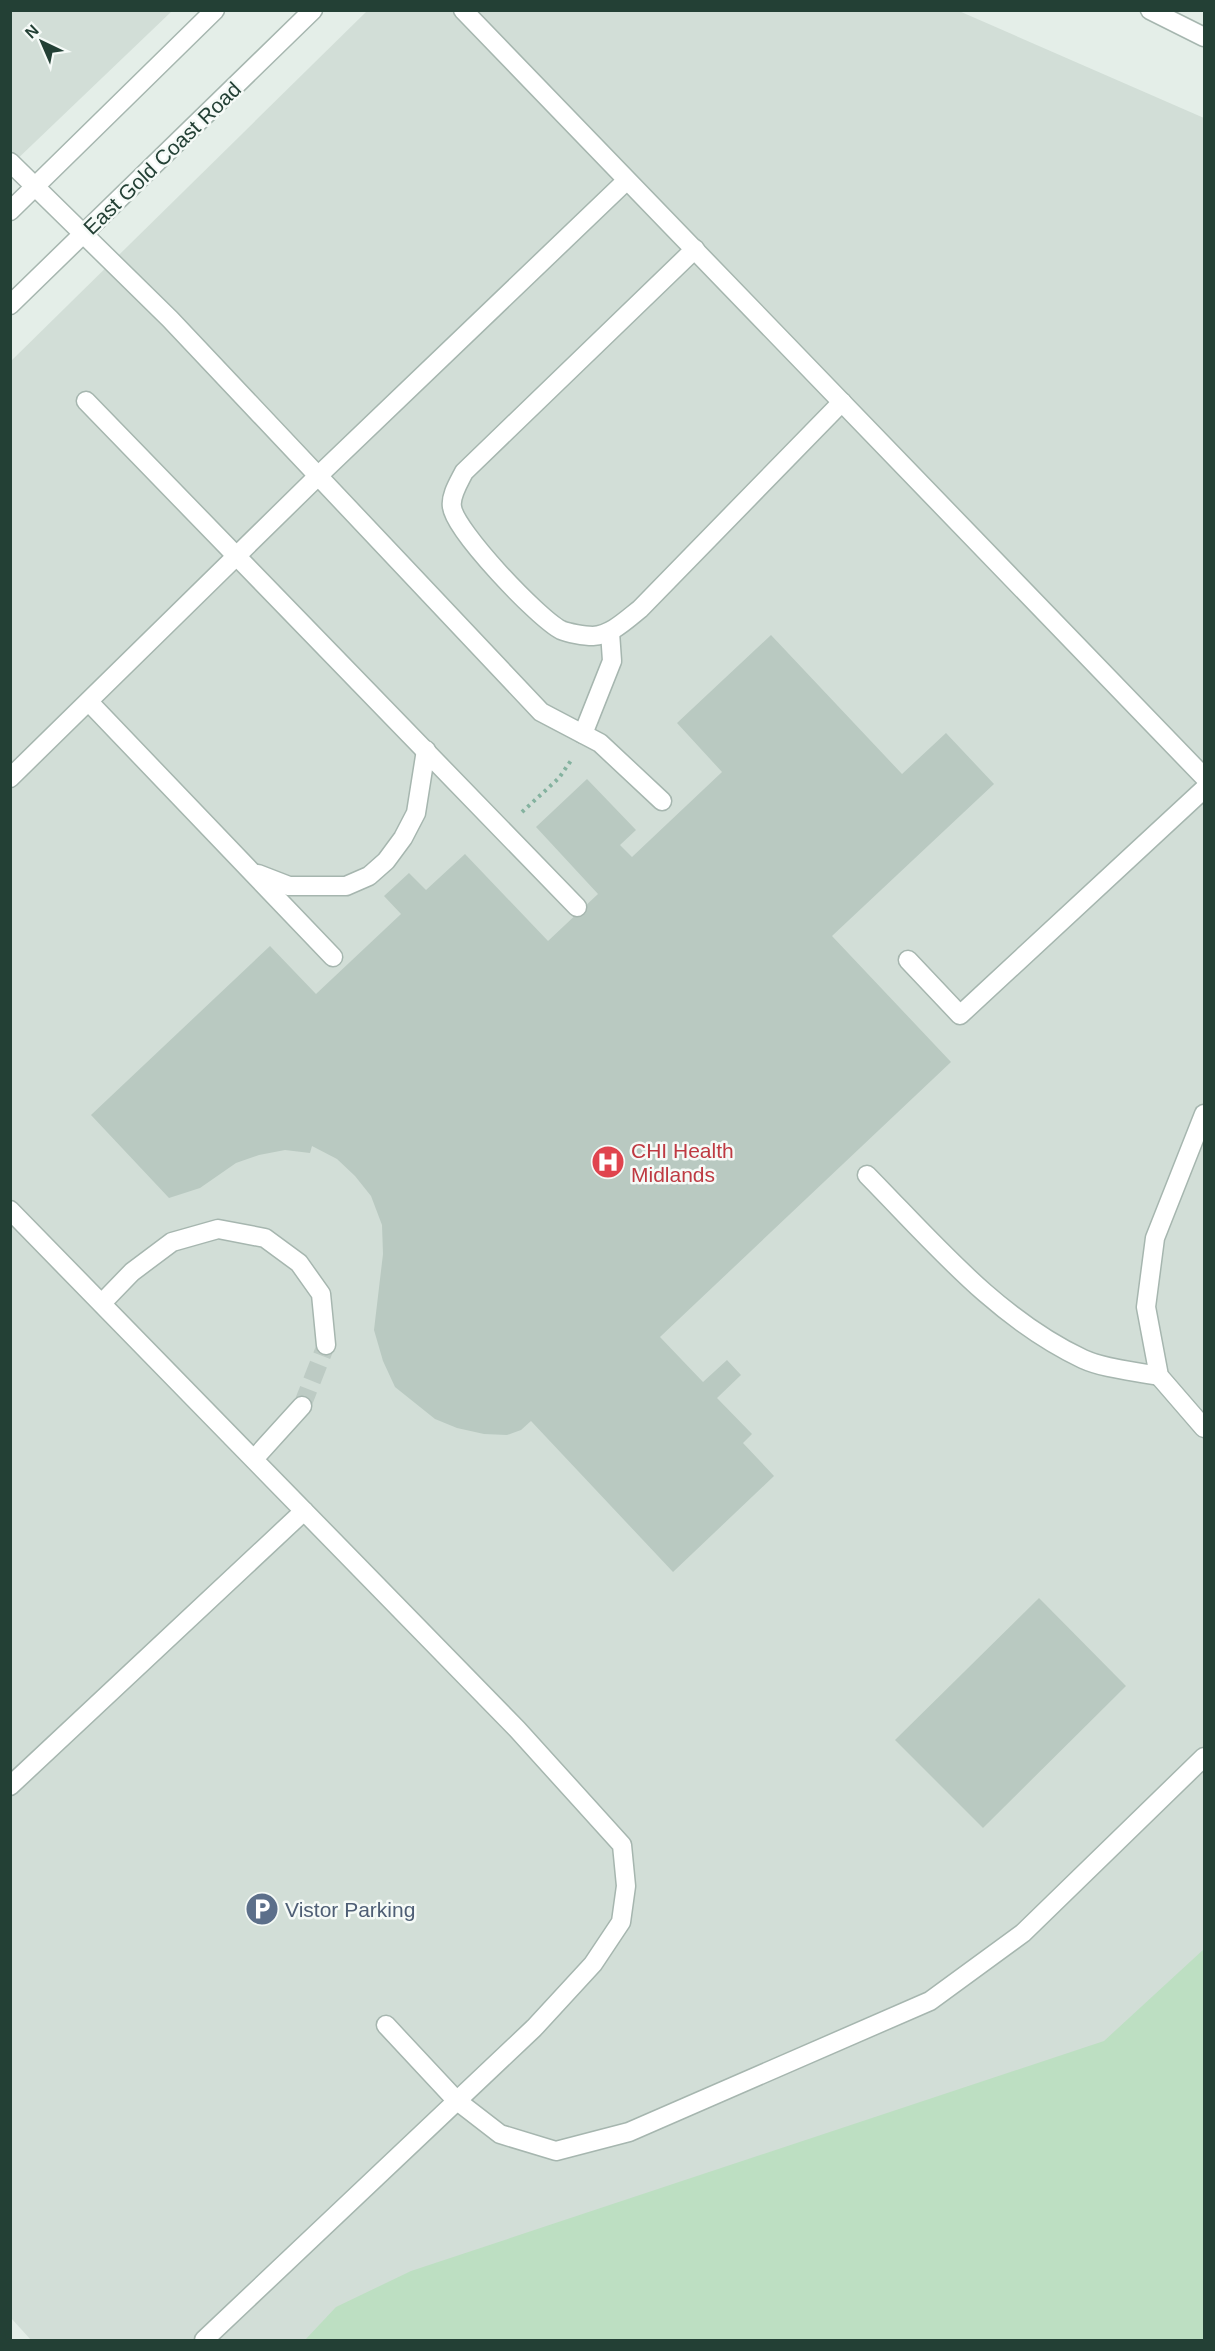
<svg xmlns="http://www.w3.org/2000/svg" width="1215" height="2351" viewBox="0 0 1215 2351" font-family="Arial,sans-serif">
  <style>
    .built { fill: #d2ded7 }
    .green { fill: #bddfc2 }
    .building { fill: #b9c9c1 }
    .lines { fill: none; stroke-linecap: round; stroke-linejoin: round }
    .minor-tunnel { stroke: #bdcbc4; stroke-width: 18; stroke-dasharray: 18 9; stroke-linecap: butt }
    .minor-casing { stroke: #a6b6af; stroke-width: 21 }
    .path { stroke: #84b29f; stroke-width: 4; stroke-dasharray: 3 4.5; stroke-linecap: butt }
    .minor { stroke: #fff; stroke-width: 18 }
    .labels { text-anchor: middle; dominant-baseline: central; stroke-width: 5; stroke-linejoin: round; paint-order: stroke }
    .street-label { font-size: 21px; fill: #234035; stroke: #f5faf7 }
    .health-label { font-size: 21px; fill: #be3a42; stroke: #f5faf7; text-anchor: start }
    .service-label { font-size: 21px; fill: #4e5e75; stroke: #f5faf7; text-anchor: start }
  </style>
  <rect width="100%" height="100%" fill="#e4eee8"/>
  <g class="built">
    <path d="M11,11h161l-161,154z"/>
    <path d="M367,11h592l245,107v1845l-390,377h-783l-20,-22 -1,-1956z"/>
  </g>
  <path class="green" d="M1204,1949v391h-899l31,-33 75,-36 693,-230z"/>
  <g class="building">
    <path d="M771,635l131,139 44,-41 48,51 -162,152 119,126 -291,275 43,45 24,-22 14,15 -24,23 35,36 -9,9 31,33 -101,96 -142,-151 -10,9 -14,5 -23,-1 -27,-6 -22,-9 -40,-32 -12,-26 -9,-31 9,-76 -1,-29 -11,-29 -16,-20 -18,-17 -25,-13 -2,7 -25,-3 -26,5 -23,8 -36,25 -31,10 -78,-83 179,-169 46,48 85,-80 -17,-18 25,-23 17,17 39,-36 83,87 50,-47 -62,-67 51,-48 49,51 -16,15 12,12 90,-85 -45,-49z"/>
    <path d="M1039,1598l87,88 -143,142 -88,-88z"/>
  </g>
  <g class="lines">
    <path class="minor-tunnel" d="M302,1406l24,-61"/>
    <g class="minor-casing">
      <g id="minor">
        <path d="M463,10l741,767"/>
        <path d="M1150,10l54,27"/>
        <path d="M10,162l160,157 371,393 59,31 62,58"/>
        <path d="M10,211l205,-201"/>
        <path d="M695,249l-231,223c-5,10 -14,24 -12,35 3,24 86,111 109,123 7,3 23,6 32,6 18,-1 33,-16 47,-27l202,-207"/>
        <path d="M10,305l303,-295"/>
        <path d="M86,401l491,506"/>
        <path d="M89,702l244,255"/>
        <path d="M583,734l29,-73 -2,-29"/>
        <path d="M10,778l308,-302 308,-295"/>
        <path d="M258,874l31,12h57l23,-10 17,-15 17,-23 13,-25 10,-63"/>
        <path d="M908,960l52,55 244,-226"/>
        <path d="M1204,1114l-49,124 -9,69 13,69 45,52"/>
        <path d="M867,1175c66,67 129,143 216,184 22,10 52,12 76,17"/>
        <path d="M10,1210l507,519 105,116 4,41 -5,36 -28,42 -59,64 -330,312"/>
        <path d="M102,1303l30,-31 40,-30 46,-13 47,9 34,25 22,31 5,51"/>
        <path d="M254,1459l48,-53"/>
        <path d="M10,1786l294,-275"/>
        <path d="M386,2025l70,75 44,34 56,17 73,-19 301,-131 93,-68 181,-176"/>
      </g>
    </g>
    <path class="path" d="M522,812l37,-34 13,-19"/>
    <use href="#minor" class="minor"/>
  </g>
  <defs>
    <g id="hospital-disc" transform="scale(1.725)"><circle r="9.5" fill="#e0444e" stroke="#f5faf7"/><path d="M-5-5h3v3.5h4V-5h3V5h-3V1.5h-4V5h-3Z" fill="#fff"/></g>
    <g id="parking-disc" transform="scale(1.725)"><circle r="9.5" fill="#5c6f8a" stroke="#f5faf7"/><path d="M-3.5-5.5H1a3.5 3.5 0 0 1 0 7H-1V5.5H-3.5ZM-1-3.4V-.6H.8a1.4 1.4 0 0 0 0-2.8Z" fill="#fff"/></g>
  </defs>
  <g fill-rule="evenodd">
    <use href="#hospital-disc" x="608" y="1162"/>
    <use href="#parking-disc" x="262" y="1909"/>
  </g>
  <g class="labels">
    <g class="street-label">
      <text transform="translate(162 158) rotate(-44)">East Gold Coast Road</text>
    </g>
    <g class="health-label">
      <text x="631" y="1150">CHI Health<tspan x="631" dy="24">Midlands</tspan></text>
    </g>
    <g class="service-label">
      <text x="285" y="1909">Vistor Parking</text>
    </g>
  </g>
  <rect width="1215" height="2351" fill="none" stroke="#234035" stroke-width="24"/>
  <g transform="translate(42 42) rotate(316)" stroke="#f5faf7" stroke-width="4.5" paint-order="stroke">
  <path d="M0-4.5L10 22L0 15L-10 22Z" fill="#234035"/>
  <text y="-9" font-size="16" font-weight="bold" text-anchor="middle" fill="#234035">N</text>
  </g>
</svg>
